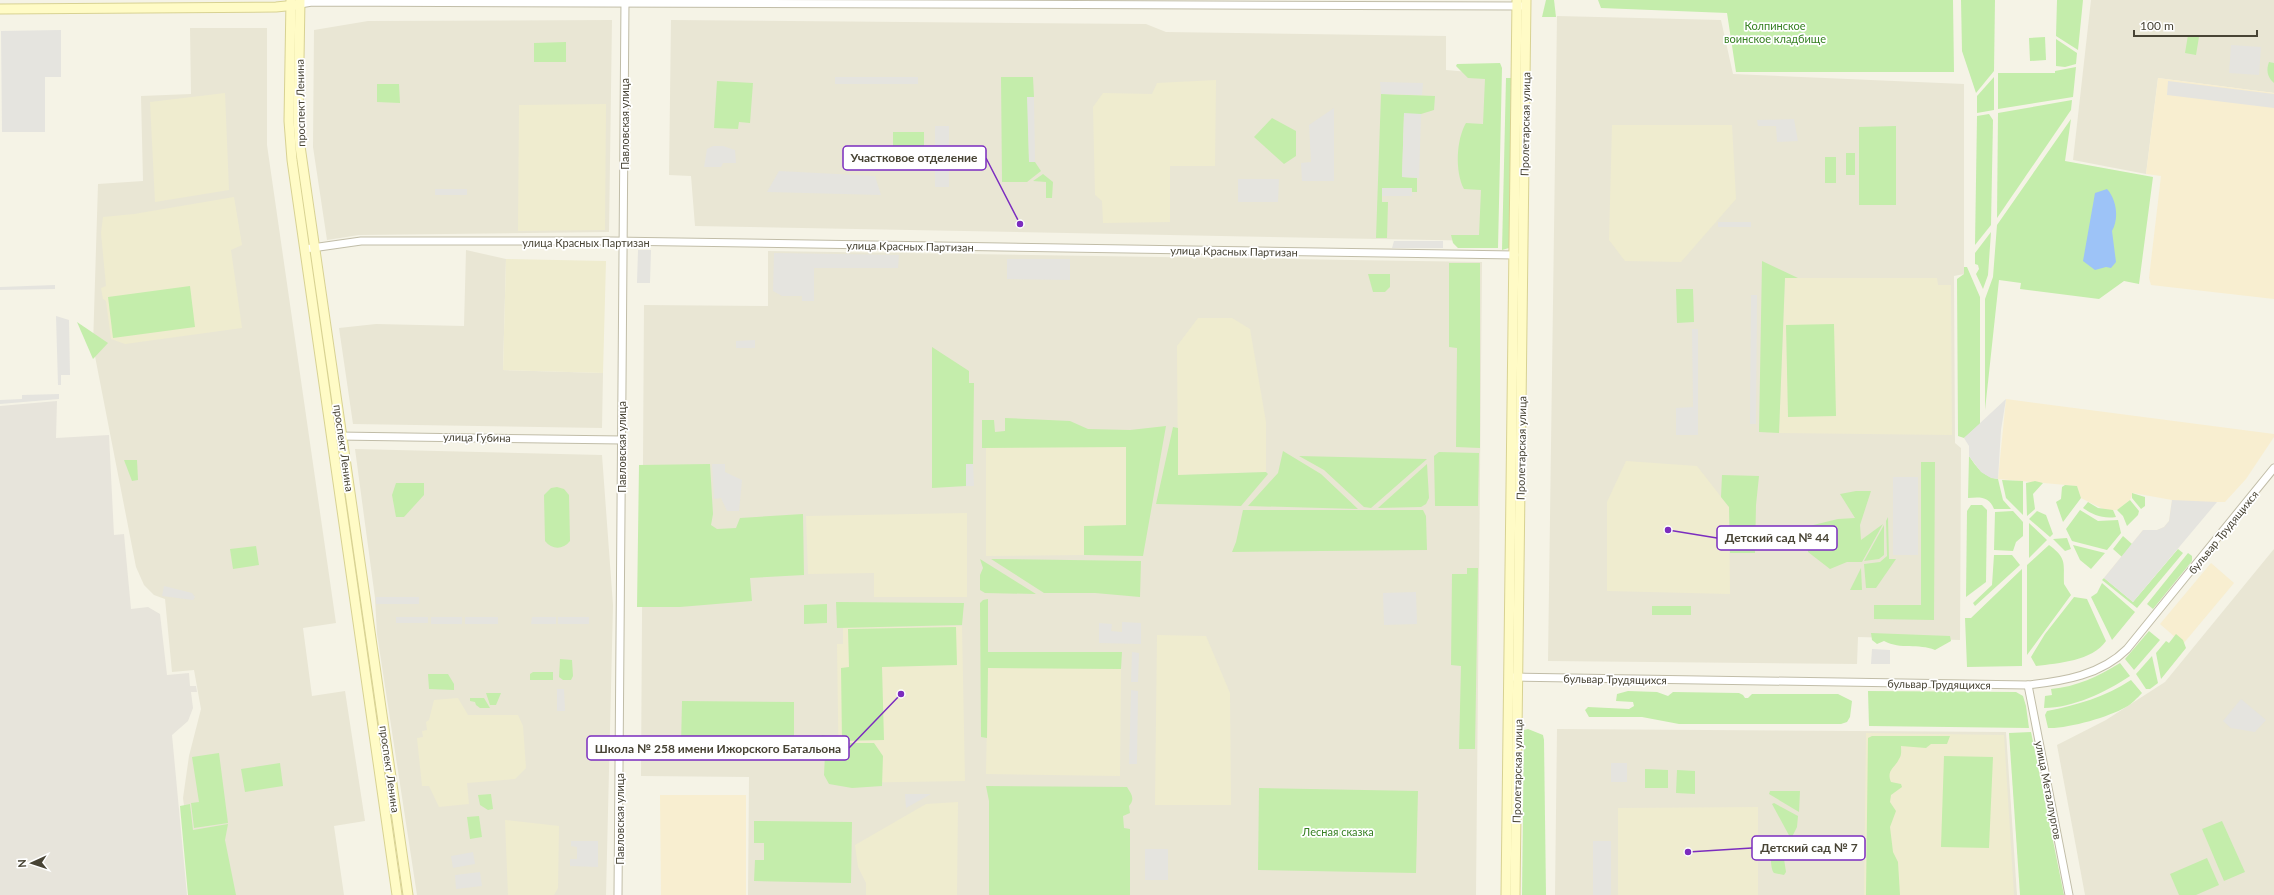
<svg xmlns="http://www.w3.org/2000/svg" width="2274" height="895" viewBox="0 0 2274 895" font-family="Lato,sans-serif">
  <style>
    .residential { fill: #e9e6d4 }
    .commercial { fill: #f8eed0 }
    .industrial { fill: #e7e4db }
    .education { fill: #efeccf }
    .green { fill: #c4edab }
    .parking { fill: #e5e4df }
    .water { fill: #9dc3f7 }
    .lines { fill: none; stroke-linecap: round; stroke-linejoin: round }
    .street-casing { stroke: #c1bda8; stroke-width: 9 }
    .secondary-casing { stroke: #d8d292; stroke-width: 11 }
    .street { stroke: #fff; stroke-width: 7 }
    .secondary { stroke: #fffbc6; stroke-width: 9 }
    .labels { text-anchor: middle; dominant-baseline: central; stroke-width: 3.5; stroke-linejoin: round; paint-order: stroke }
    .park-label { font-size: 11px; fill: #368022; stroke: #fff }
    .street-label { font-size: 11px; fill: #484435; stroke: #fff }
    .leader { fill: none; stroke: #7b2cbf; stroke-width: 1.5 }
    .callout-dot { fill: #7b2cbf; stroke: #fff; stroke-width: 1.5 }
    .callout { fill: #fff; stroke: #7b2cbf; stroke-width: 1.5 }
    .callout-label { font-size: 12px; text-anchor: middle; font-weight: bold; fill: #484435 }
  </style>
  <rect width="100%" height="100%" fill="#f5f3e6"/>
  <g class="residential">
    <path d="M2091,0h183v93l-116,-15 -12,96 -73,-14z"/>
    <path d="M1557,16l164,4 12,54 231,10v190l-10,2 1,167 6,5 -1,192 -102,-3 -1,27 -309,-3z"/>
    <path d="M612,20l-3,212 -250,3 -32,5 -14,-93 1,-117 54,-9z"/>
    <path d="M671,20l475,4 20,8 280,4v34l46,4 -5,167 -792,-15 -4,-50 -22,-1z"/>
    <path d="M190,28h77v117l69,478 -33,5 9,68 33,-5 20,130 -31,5 10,69h-121l-34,-53 -6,-44 6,-42 12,-47 -7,-39 -22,2 -7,-73 -11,-4 -10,-10 -8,-18 -43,-221 5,-162 45,-3 -2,-85 50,-2z"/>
    <path d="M466,250l40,9 -3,111 100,3 -1,55 -249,-4 -14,-96 37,-4 88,2z"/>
    <path d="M768,251l714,11 -6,633h-728l1,-118 -108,-1 3,-471 124,1z"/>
    <path d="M355,449l247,6 11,150 -7,290h-189l-40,-261 -2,-36z"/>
    <path d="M2274,549v346h-189l-28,-150 49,-25 59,-38z"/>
    <path d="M1557,729l449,3 11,163h-462z"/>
  </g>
  <g class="commercial">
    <path d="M2158,78l116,15v206l-123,-14 -2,-7 12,-102 -15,-2z"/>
    <path d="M2006,399l268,35v3l-28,42 -21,23h-9l-112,76 39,-48h14l7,-3 5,-6 3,-21 -39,-7 -3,7 -13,10h-12l-24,-12 -4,-12 -79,-7z"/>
    <path d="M2211,563l23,20 -51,61 -23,-20z"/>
    <path d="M660,795h86v100h-85z"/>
  </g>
  <path class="industrial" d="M57,401l-1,37 53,-3 5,100 10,-1 7,75 17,-2 12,7 7,61 22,-2 1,13h6l1,6h-6l2,16 -5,13 -16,14 15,160h-187v-489z"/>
  <g class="education">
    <path d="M1216,80l-1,86h-45v56l-67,1 -1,-22 -7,-6 -2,-88 10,-14 49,1 5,-11z"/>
    <path d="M225,93l4,97 -74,12 -5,-100z"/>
    <path d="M606,104l-1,126 -87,1 1,-126z"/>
    <path d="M1612,125h120l4,74 -55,63 -56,-1 -16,-21z"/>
    <path d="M234,197l8,48 -11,5 11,78 -117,16 -14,-5 -5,-38 -3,-2 -2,-11 5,-2 -5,-53 2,-16 31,-3z"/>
    <path d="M506,259l100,2 -3,112 -100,-3z"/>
    <path d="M1785,278h152l1,7h13l1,150 -173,-2z"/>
    <path d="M1198,318h34l18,11 16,93v50l-88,3 -1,-129z"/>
    <path d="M986,447h140v79h-42v29l-98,1z"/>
    <path d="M1626,461l71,5 32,41 1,87 -123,-3v-89z"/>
    <path d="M967,513v84h-93v-24l-66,1 -2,-58z"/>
    <path d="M962,626l3,155 -126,2 -2,-139h6v-16z"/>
    <path d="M1157,635l49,1 24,57 1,112h-76z"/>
    <path d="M988,667l133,2 -1,107 -134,-2z"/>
    <path d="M458,698l10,17h50l5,11 3,42 -11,11 -48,4 2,21 -30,3 -10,-21h-7l-5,-48 6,-1 -1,-6 5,-1 -1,-8 3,-2 5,-20z"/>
    <path d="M1866,733l138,2 10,160h-150z"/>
    <path d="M958,802l-1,93h-91v-12l-8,-16 -3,-22 71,-41z"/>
    <path d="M1758,807v88h-140v-87z"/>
    <path d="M505,820l54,6 -1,62 -4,7h-46z"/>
  </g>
  <g class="green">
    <path d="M1546,0h8l2,17h-14z"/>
    <path d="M1598,0h355l1,72h-218l-9,-59 -126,-5z"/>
    <path d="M1961,0h34l-1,71 -18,22 -14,-42z"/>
    <path d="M2057,0h26l-5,50 -22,-14z"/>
    <path d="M2188,35l11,2 -3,18 -11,-2z"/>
    <path d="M2045,37l1,23 -16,1 -1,-23z"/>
    <path d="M2056,39l21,14 -1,11 -11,3 -9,-1z"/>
    <path d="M566,42v20h-32v-19z"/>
    <path d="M2269,62l5,1v20c-7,-6 -8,-13 -5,-21z"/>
    <path d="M1500,63l2,5 -4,180h-40l-5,-5 -2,-8h28l2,-45 -17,-1c-9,-17 -8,-49 2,-66l17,1 2,-45 -17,-1 -12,-12 1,-2z"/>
    <path d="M2076,67l-3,30 -75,12v-36h57v-2z"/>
    <path d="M1001,77h32l1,20h-6l1,65h6l6,9 -14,11h-25z"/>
    <path d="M1994,77v33l-17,3v-17z"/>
    <path d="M1506,78h5l-2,170 -7,2z"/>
    <path d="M717,81l36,2 -3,40 -11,-1 -1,7 -24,-1z"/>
    <path d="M377,84h22l1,19 -23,-1z"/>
    <path d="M1381,94l54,2 -1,14 -13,4h-17l-2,63 15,1v14h-5v-4h-30v14h6l-1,36h-11z"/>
    <path d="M2072,100l-1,10 -74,108 1,-105z"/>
    <path d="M1989,114l4,6 -2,105 -16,20 2,-129z"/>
    <path d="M1272,118l24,13v25l-12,8 -30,-27z"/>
    <path d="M2071,119l-6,42 88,16 -14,107 -15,-3 -25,18 -79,-10 1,-6 -22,-3 -14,130v-111l8,-22 4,-52z"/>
    <path d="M1896,126v79h-37v-78z"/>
    <path d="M893,132h31v30l-31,2z"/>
    <rect x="1846" y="153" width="9" height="22"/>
    <rect x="1825" y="157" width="11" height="26"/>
    <path d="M1043,174l10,8 -1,16h-6v-16l-13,-1z"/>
    <path d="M1991,232l-3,43 -5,14 -7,-15 3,-5 -1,-4 -3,-1v-11z"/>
    <path d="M1762,261l36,17h-13l-6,155 -20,-1z"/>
    <path d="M1449,263h31v185l-24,-1 1,-99 -8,-1z"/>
    <path d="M1964,267h3l13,30v127l-16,14 -6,-2 -1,-157 7,-5z"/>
    <path d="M1368,274h22v13l-5,5h-12z"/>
    <path d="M190,286l5,41 -82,11 -5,-41z"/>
    <path d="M1676,289h17l1,33 -17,1z"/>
    <path d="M77,322l31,21 -15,16z"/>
    <path d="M1834,324l2,92 -48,1 -2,-92z"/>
    <path d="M932,347l37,24v12h5l-1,81h-7v22l-34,2z"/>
    <path d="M1005,418l65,3 18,8 42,1 36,-4 -23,130 -59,-1v-29l42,-1v-78l-144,1v-28h12l1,12 10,-1z"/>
    <path d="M1173,427l5,1v47l88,-3 2,2 -27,32 -85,-2z"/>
    <path d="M1283,451l38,23 37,35 -110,-3 30,-33z"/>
    <path d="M1439,452l40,1 -1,53h-43l-1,-50z"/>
    <path d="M1299,456l128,3 -56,49 -7,-1 -40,-37z"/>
    <path d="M1969,456c8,12 15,21 29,23l5,21 8,9h-17c-5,-13 -14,-12 -26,-11z"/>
    <path d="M124,460h13l1,20 -6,1z"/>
    <path d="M1921,462h14l-1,158 -60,-1v-14h47z"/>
    <path d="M710,464l3,50 -2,11 6,4 19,-1 4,-10 63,-4 1,61 -54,3 2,23 -72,6h-43l2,-142z"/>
    <path d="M1427,464l2,34 -3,6 -5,3 -43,1z"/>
    <path d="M1722,475l37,1 -3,29 -1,48h-25l-1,-46 -8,-10z"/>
    <path d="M2002,480l21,1v34l-17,-17z"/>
    <path d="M2035,481l8,2 -10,11 2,15 -8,7 -1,-33z"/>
    <path d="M396,483h28v12l-20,22h-8l-4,-22z"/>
    <path d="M2065,485l12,1 4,12 -18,24 -7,-20 5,-3 1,-12z"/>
    <path d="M557,487l7,2 5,6 1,46c-7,9 -18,9 -25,0l-1,-46 7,-7z"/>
    <path d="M1856,491h15l-11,34 1,15 22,-16 -21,38h-15l-17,7 -22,-17 -3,-25 33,-8 17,-1 -15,-24z"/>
    <path d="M2132,493l13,4v9l-4,3 -9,-11z"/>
    <path d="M2130,500l9,11 -1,4 -11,11 -4,-10 -6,-6z"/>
    <path d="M2088,502l10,6 15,2 3,7c-13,2 -23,-2 -33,-9z"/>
    <path d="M1971,505h11l5,5 -1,72 -20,15 1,-86z"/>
    <path d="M1243,510h180l3,6 1,34 -195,2 4,-10z"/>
    <path d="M2080,510l18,11 20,-1 3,13 -14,17 -35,-9 -6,-12z"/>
    <path d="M2013,511l10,11v14l-7,6 -3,9 -19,-1 1,-38z"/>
    <path d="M2037,511l9,4 7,19 -3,3 -21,-18z"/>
    <path d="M1888,517l1,42h7l-20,29h-10l-2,-24 16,-2 7,-6 -1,-35z"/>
    <path d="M2029,523l18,17 -18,18z"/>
    <path d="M1884,525v30l-5,4 -15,2z"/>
    <path d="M2123,536l9,8 -10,13 -9,-8z"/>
    <path d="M2067,538l4,11 -6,2 -12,-12z"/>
    <path d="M2049,545c19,14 14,19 15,39l7,11 -44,60v-90z"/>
    <path d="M2073,545l32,8 -14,16 -11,-9z"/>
    <path d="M256,546l3,19 -26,4 -3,-20z"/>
    <path d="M2178,549l5,4 -46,55 -35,-28 2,-2 29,24z"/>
    <path d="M2188,553l4,3v5l-39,48 -6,-5z"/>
    <path d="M1994,555h18l8,10 -45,41 -2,-3 19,-18z"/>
    <path d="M980,559l56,35 -51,-1 -5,-3v-15l3,-7z"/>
    <path d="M991,559l150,2 -1,36 -45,-4h-51z"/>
    <path d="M1467,568h11l-3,181h-16l2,-83 -10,-1 1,-91h15z"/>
    <path d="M1861,568l1,22h-12z"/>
    <path d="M2022,569v97l-55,1 -2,-49h6z"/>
    <path d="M2102,583l33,29 -23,28 -21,-43 6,-4z"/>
    <path d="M2074,597l13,2 19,42c-14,20 -47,22 -70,25l-5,-9 14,-23z"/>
    <path d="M988,599v53h134l-1,17 -133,-1 -1,70 -6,-1 -1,-134 3,-3z"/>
    <path d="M836,602l128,1 -2,22 -125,3z"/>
    <path d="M827,604v19l-23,1v-19z"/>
    <rect x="1652" y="606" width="39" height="9"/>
    <path d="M956,627l1,38 -75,2 2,73 -42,1 -1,-73 8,-1 -1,-38z"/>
    <path d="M2149,631l11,9 -26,30 -9,-11z"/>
    <path d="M1871,633l79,3 1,5 -16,9c-17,-7 -34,0 -51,-9l-7,3 -5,-4z"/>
    <path d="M2176,634l7,6 3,8 -25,31 -5,-26 10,-12 3,2z"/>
    <path d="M2152,656l6,27 -8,6h-4l-10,-15z"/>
    <path d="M560,659l12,1 1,16 -2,4h-8l-4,-3z"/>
    <path d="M2120,663l10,13c-24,16 -57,32 -86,32l1,-12 7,-1 -1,-6c25,-2 48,-13 69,-26z"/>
    <path d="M533,672h20v8h-23v-6z"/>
    <path d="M428,674h20l6,10v6l-25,-1z"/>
    <path d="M2131,680l11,13c-5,5 -10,11 -16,14 -17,10 -59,22 -78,21l-3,-13 2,-4c30,-6 58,-14 84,-31z"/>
    <path d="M1628,691l29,1 11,4 5,-4 66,1 4,2 2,3h3l4,-4h86l14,7 -2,16 -3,5 -6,2h-162l-37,-7h-53l-4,-7 3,-3 41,2 5,-3 -1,-4 -17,-1 1,-7z"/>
    <path d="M1868,691l148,1 7,4 3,10 3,22 -160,-2z"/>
    <path d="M486,693h15l-5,12h-6z"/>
    <path d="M470,698h14l6,10h-10l-4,-3 -1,-3 -5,-1z"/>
    <path d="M682,701l112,1v45l-113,-1z"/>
    <path d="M1528,729l15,6 1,5 2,155h-24l2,-165z"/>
    <path d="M2031,732l33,163h-44l-11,-162z"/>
    <path d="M822,735l12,3 3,5h37l9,13 -1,30 -30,2 -23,-4 -5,-9 1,-21 -6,-15z"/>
    <path d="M1872,736h78l-3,8h-16l-5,4 -25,-2c0,4 1,9 -2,13 -4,9 -13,11 -8,23l10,2 1,3 -11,8 -1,7 6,9 -6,16 3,25 5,10 2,33h-34l2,-157z"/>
    <path d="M219,753l9,70 -34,5 -3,-25 8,-1 -7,-45z"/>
    <path d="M1944,756l49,1 -4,91 -48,-1z"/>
    <path d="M280,763l3,23 -38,6 -4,-23z"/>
    <path d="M1645,769l23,1v18h-23z"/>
    <path d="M1677,770l18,1v23l-19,-1z"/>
    <path d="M986,786l141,1c5,8 8,12 2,19l1,7 -7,3 1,12 6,1v66h-141v-94z"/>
    <path d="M1259,788l159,3 -2,82 -158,-3z"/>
    <path d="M1770,791h30l-1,21 -30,-18z"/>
    <path d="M491,794l2,15 -5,1 -8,-5 -2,-10z"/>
    <path d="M1774,803l24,13 -1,11 -6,12 -19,-35z"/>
    <path d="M190,804l3,26 35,-6 -3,16 11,55h-48l-8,-89z"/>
    <path d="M479,816l3,21 -12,2 -3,-22z"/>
    <path d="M754,821l98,1 -1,61 -97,-2 1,-21h9v-17h-10z"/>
    <path d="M2222,821l23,51 -21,9 -22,-52z"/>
    <path d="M1775,840l9,1 2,6 4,4 -6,8 2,13 -2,3 -10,-2c-5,-6 -3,-26 1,-33z"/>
    <path d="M2207,858l12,27 -23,10h-17l-9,-21z"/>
  </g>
  <g class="parking">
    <path d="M61,30v47h-16v55h-43l-1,-101z"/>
    <path d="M2231,45l30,2 -2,28 -30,-2z"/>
    <rect x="835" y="77" width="83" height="7"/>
    <path d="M2168,81l106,13v14l-107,-13z"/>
    <path d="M1380,82l43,1 -1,12 -41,-1z"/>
    <path d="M1027,97h7l1,65h-6z"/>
    <path d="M1334,108v73h-32l-1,-18 10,-1 -2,-37z"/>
    <path d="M1404,113l17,1 -2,64 -17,-1z"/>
    <path d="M1794,119l4,22 -21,1 -1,-16h-18l-1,-6z"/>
    <rect x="935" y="126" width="14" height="61"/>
    <path d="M713,146h10l12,4 1,13h-13l-2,4h-17l3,-18z"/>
    <path d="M779,171l96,5 6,19 -114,-3z"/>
    <path d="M1238,179h41l-1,23h-40z"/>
    <path d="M1382,188h29l1,8h-30z"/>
    <rect x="435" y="189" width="32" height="6"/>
    <rect x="1718" y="222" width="33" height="5"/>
    <path d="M1394,241h49v7h-51z"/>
    <path d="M638,250h13l-1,33h-13z"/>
    <path d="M774,253l125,2 -1,13h-84v33h-12v-5h-20l-9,-5z"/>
    <path d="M1007,259h63v21l-63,-1z"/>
    <path d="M55,285v4l-55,1v-3z"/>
    <path d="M1751,295h6l-1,129h-6z"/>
    <path d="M56,316l13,4 1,55h-9v10h-3z"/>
    <path d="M1692,329h6v106h-22v-27l17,-1z"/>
    <path d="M755,340v8h-19v-7z"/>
    <path d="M59,394v5l-59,5v-4l22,-1v-4z"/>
    <path d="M2006,399l-5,31 -3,49 -7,-1 -10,-6 -12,-16v-10l-5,-8z"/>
    <path d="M712,464h13v8l17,8 -3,31h-12l-6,-13 -7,1z"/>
    <path d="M966,464h7l1,22h-8z"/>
    <rect x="1893" y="477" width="25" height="78"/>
    <path d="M2172,500l45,2 -84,100 -29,-24 39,-48h14l7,-3 5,-6z"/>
    <path d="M164,586l28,7 3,4 -2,3 -31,-4z"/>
    <path d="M1416,592l1,32 -33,1 -1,-32z"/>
    <rect x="376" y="597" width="43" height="7"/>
    <rect x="396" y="617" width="32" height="6"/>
    <rect x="431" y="617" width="31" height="7"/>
    <rect x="465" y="617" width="33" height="7"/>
    <path d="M532,617h24v7h-25z"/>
    <rect x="558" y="617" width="31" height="7"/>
    <path d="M1122,622l19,1v21l-42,-1v-20l13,1 -1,7 11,1z"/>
    <path d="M1872,649l18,1v14h-19z"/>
    <path d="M1132,652l7,1 -1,29h-7z"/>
    <path d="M557,689h7l1,22h-8z"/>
    <path d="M1131,690l7,1 -1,73h-8z"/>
    <path d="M2241,699l25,21 -11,12 -24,-4 -8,-7z"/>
    <rect x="1611" y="763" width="16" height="19"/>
    <path d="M905,794h26l-25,14z"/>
    <path d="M571,841h27v26l-28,-1v-7h7v-12l-6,-1z"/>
    <rect x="1593" y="841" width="18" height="54"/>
    <rect x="1145" y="849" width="23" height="31"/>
    <path d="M473,852l2,12 -22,4 -2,-12z"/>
    <path d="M480,872l2,14 -26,3 -1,-14z"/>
  </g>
  <path class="water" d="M2107,189c10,11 12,30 5,42l4,31 -5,6 -5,-1 -11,3 -12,-9 12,-68z"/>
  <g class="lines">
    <g class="street-casing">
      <g id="street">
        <path d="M300,4l12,-2 1210,4"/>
        <path d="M305,249l56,-8h251l903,14"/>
        <path d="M338,436l284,4"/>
        <path d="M1514,677l514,8c36,-4 73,-10 99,-36l147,-181"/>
        <path d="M2028,685l41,210"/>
        <path d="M618,895l7,-895"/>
      </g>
    </g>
    <g class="secondary-casing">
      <g id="secondary">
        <path d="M291,0l-2,121 3,39 105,735"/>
        <path d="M300,0l-2,120 2,26 108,749"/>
        <path d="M0,9l276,-2 20,-2"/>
        <path d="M1506,895l11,-895"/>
        <path d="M1515,895l11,-895"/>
      </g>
    </g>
    <use href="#street" class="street"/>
    <use href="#secondary" class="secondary"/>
  </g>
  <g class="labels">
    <g class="park-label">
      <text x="1775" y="25">Колпинское<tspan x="1775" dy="13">воинское кладбище</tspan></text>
      <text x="1338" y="831">Лесная сказка</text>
    </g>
    <g class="street-label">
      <text transform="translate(300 103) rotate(-91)">проспект Ленина</text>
      <text transform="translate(624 124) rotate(-90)">Павловская улица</text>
      <text transform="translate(1525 124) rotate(-89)">Пролетарская улица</text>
      <text x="586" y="242">улица Красных Партизан</text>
      <text transform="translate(910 246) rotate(1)">улица Красных Партизан</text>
      <text transform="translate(1234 251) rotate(1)">улица Красных Партизан</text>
      <text transform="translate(477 437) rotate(1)">улица Губина</text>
      <text transform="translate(621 447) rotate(-90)">Павловская улица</text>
      <text transform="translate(344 448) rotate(82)">проспект Ленина</text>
      <text transform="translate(1521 448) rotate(-89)">Пролетарская улица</text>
      <text transform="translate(2223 532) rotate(-51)">бульвар Трудящихся</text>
      <text transform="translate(1615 679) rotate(1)">бульвар Трудящихся</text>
      <text transform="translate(1939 684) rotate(1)">бульвар Трудящихся</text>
      <text transform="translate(390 769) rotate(82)">проспект Ленина</text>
      <text transform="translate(1517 771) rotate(-89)">Пролетарская улица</text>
      <text transform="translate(2049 790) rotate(79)">улица Металлургов</text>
      <text transform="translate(619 819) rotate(-90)">Павловская улица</text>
    </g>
  </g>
  <path class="leader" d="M1020 224L986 158M1668 530L1717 538M901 694L849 748M1688 852L1752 848"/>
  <g class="callout-dot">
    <circle cx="1020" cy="224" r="4"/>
    <circle cx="1668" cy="530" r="4"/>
    <circle cx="901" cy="694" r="4"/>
    <circle cx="1688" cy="852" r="4"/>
  </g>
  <g class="callout">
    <rect x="843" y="146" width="143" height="24" rx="4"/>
    <rect x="1717" y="526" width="120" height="24" rx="4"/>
    <rect x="587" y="736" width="262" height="24" rx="4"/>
    <rect x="1752" y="836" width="113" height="24" rx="4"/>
  </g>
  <g class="callout-label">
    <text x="914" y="162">Участковое отделение</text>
    <text x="1777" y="542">Детский сад № 44</text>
    <text x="718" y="753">Школа № 258 имени Ижорского Батальона</text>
    <text x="1809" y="852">Детский сад № 7</text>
  </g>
  <g transform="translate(32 863) rotate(267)" stroke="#ffffff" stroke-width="3" paint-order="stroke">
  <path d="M0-3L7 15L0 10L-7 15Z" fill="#484435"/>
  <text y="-6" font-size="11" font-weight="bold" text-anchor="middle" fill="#484435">N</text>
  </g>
  <path d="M2134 30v6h123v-6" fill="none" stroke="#484435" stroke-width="2"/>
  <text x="2140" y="30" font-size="12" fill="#484435" stroke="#ffffff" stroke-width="3" paint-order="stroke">100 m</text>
</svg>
